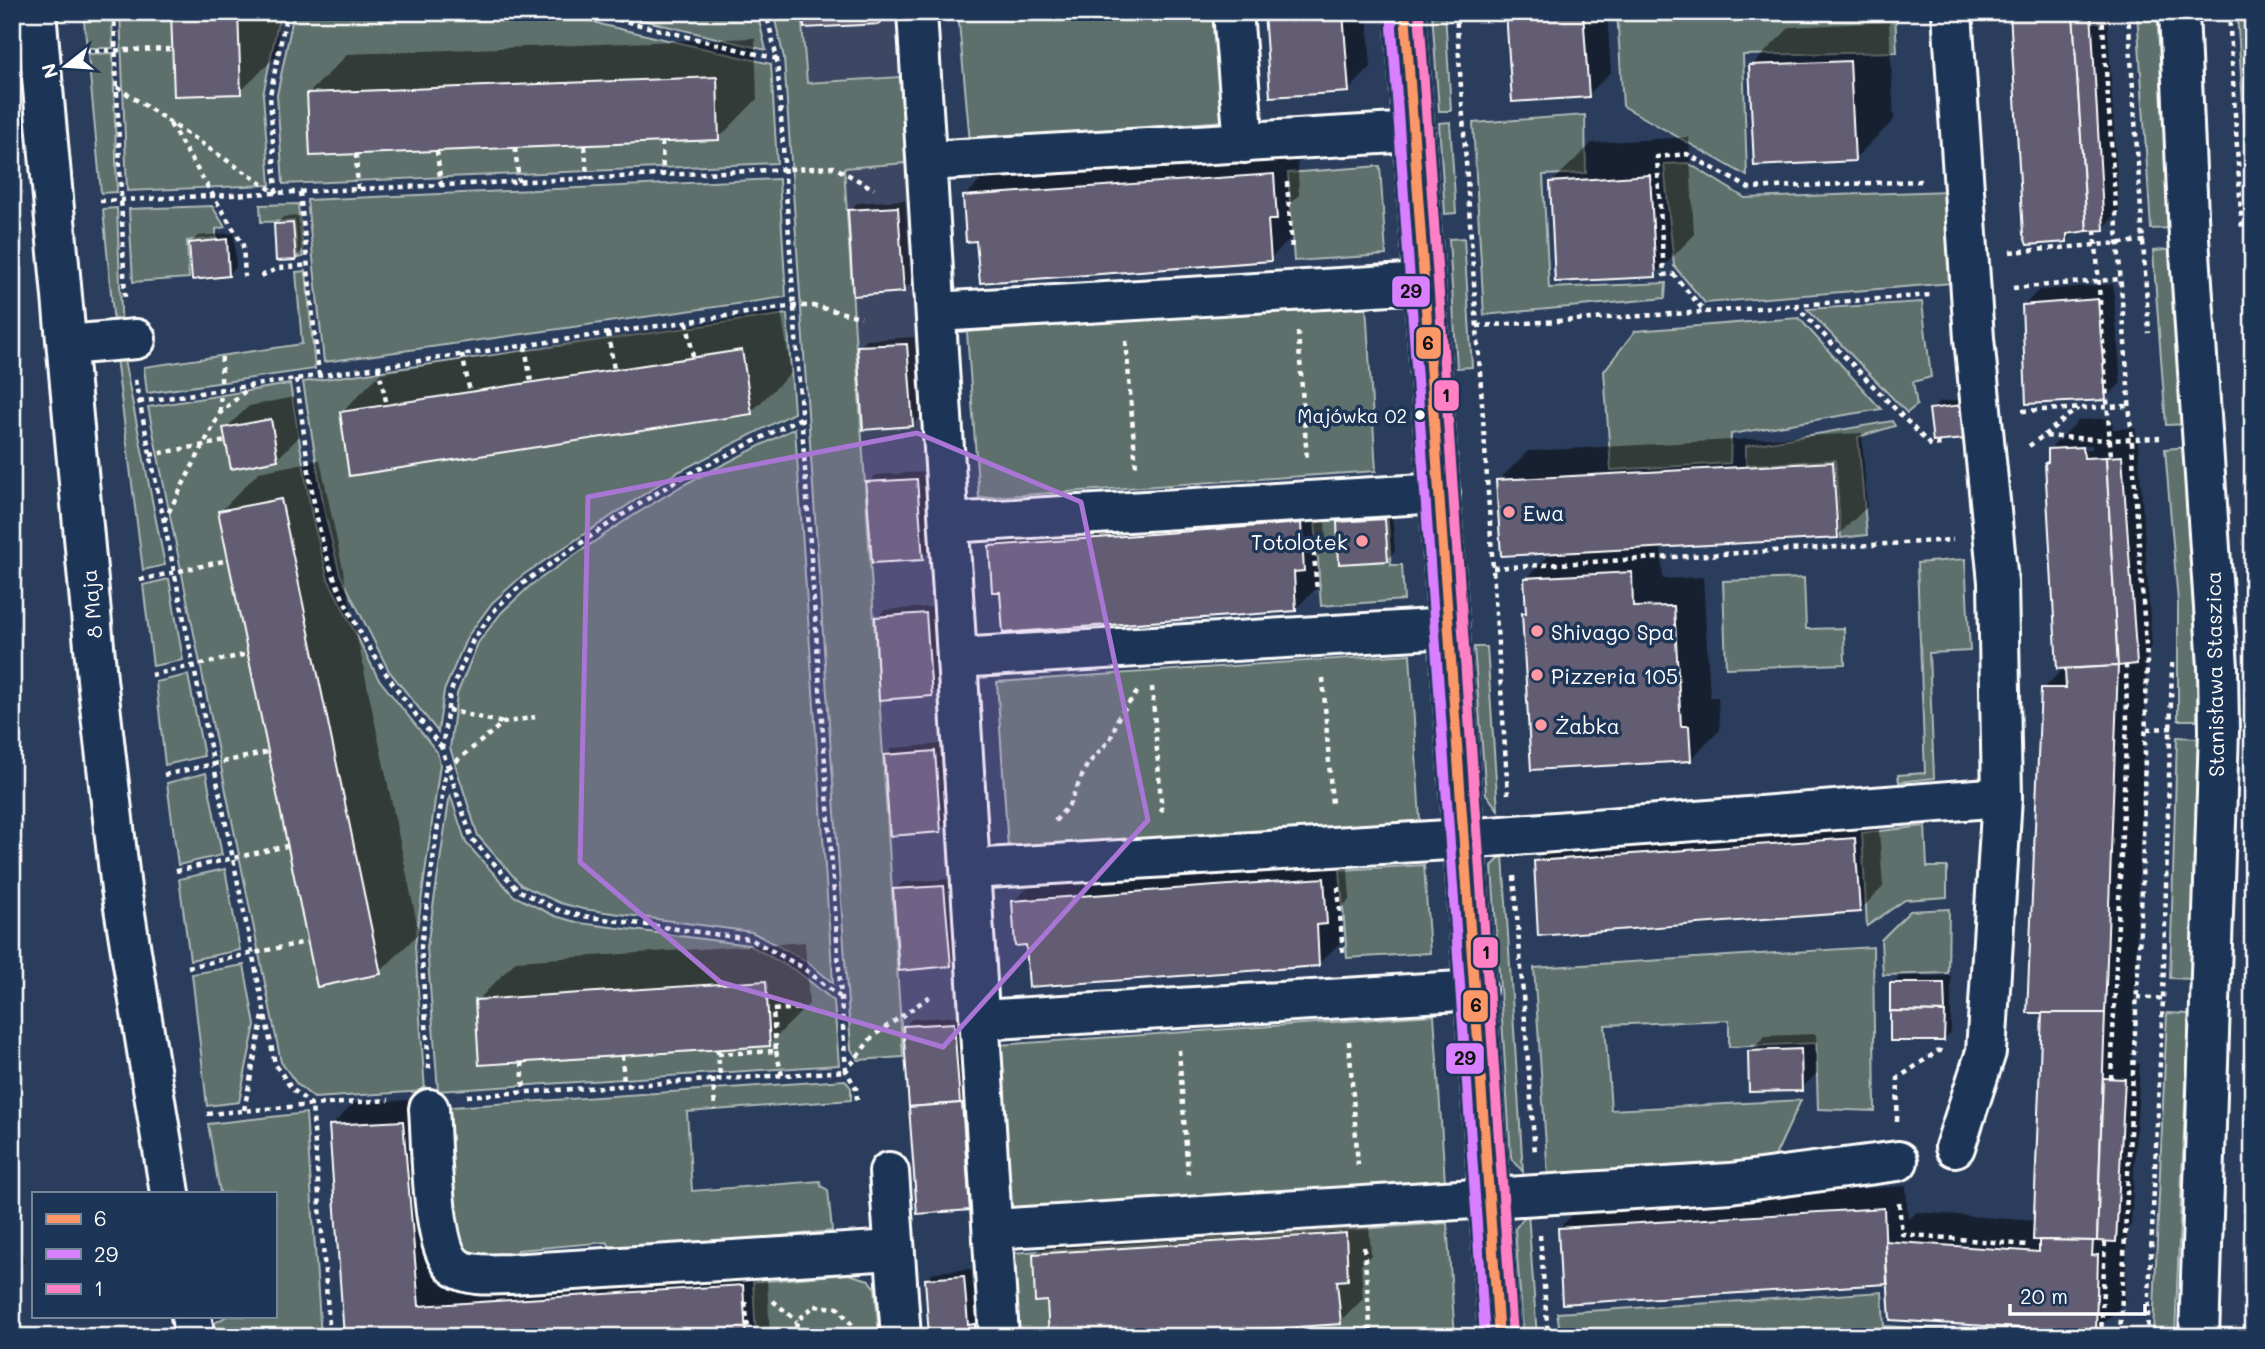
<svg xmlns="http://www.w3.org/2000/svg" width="2265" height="1349" viewBox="0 0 2265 1349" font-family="Mali,sans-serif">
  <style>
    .built { fill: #3c4763 }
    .green { fill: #5d706c; stroke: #aeb8b6; stroke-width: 2 }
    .shadow { fill: #0007; fill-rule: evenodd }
    .building { fill: #625d72; stroke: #fff; stroke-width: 2 }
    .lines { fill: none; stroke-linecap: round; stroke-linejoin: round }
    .minor-casing { stroke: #fff; stroke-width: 44 }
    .path { stroke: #fff; stroke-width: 4.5; stroke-dasharray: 5 5; stroke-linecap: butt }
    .minor { stroke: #1d3557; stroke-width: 38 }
    .bus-1-casing { stroke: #1d3557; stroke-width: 16 }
    .bus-2-casing { stroke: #1d3557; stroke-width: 16 }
    .bus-3-casing { stroke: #1d3557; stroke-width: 16 }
    .bus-1 { stroke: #fc9868; stroke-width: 10 }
    .bus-2 { stroke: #d880ff; stroke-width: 10 }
    .bus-3 { stroke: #ff80c5; stroke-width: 10 }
    .marked { fill: #a976d5; fill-opacity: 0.2; stroke: #a976d5; stroke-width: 5; stroke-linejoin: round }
    .bus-dot { fill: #fff; stroke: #1d3557; stroke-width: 2.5 }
    .poi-dot { fill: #ff9aa2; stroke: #1d3557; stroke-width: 2.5 }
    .labels { text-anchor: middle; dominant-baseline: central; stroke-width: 7; stroke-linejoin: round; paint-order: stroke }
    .bus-label { font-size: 19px; fill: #fff; stroke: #1d3557; text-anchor: end }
    .poi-label { font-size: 21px; fill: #fff; stroke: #1d3557; text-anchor: start }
    .street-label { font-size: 21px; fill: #fff; stroke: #1d3557 }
    .line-badge { stroke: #1d3557; stroke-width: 2.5 }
    .pale-badge-label { font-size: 19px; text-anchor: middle; font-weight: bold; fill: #111 }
  </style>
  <rect width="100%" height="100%" fill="#2b3d5c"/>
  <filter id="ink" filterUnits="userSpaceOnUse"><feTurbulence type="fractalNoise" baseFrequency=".0143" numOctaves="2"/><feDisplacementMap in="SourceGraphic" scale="14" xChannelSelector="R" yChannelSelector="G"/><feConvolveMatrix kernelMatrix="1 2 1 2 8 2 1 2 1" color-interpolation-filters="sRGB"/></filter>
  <g filter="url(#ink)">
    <g class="built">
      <path d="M801,12h96l3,65 -93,6z"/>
      <path d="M906,163l67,1025 -60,2 -69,-1023z"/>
    </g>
    <g class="green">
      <path d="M83,12h29l1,36h-26z"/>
      <path d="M120,12h160l-17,83 7,90 -143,6z"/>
      <path d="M294,12h274l35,13 168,39 6,99 -494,21 -6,-89z"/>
      <path d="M609,12h148l9,38z"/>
      <path d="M773,12h28l6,71 93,-6 6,86 -62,5 59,889 -45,3 -7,-11 -67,-991z"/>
      <path d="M958,12h269l8,108 -265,22z"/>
      <path d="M1432,12h13l6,99h-12z"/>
      <path d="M1617,12h278l2,40 -154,3 4,121 -124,-70z"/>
      <path d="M2137,12h20l14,216 -20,1z"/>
      <path d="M2237,12h16l-2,218z"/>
      <path d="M113,53l4,139 -16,1 -13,-139z"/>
      <path d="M1585,115l1,58 -43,2 6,113 117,-5 -1,15 -181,17 -11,-192z"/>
      <path d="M1450,122l6,91 -11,1 -6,-91z"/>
      <path d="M1688,163l57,35 203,-7 4,92 -247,20 -31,-37 -10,-102z"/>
      <path d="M1380,166l6,89 -92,6 -6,-88z"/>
      <path d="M779,179l7,118 -462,65 -17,-162z"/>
      <path d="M298,204l5,53 -5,1 -4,-37 -33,1 -1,-17z"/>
      <path d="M212,206l13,21 -9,2v9l-29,3 2,37 -56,4 -4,-73z"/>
      <path d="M117,208l5,127h-7l-12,-126z"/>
      <path d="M1464,238l8,129 -15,1 -8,-129z"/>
      <path d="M2175,249l13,175 -22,1 -13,-174z"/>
      <path d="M306,271l9,98 -168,24 -3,-26 158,-23 -6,-72z"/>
      <path d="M1922,302l9,75 -18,5 4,23 -10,8 -100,-104z"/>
      <path d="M1366,304l10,167 -397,27 -12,-166z"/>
      <path d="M787,314l7,99 -118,60 -153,102 -31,28 -25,34 -23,54 -6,41 -49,-61 -49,-97 -15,-60 -22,-132z"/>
      <path d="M1799,318l82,91 -150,25 -1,29 -119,7 -7,-99 31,-40z"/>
      <path d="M115,350h7l43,215 -22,5z"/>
      <path d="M290,384l22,133 16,62 50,99 59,74 3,12 -25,182 10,145 -111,7 -17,-14 -16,-22 -133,-655z"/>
      <path d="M1892,421l3,5 -37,11 9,98 -26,3 -6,-78 -89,5v-19z"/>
      <path d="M795,428l38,555 -27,-22 -54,-29 -169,-23 -23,-6 -39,-18 -43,-49 -28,-88 7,-54 21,-51 24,-31 29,-27 92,-63 60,-37z"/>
      <path d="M2188,447l11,150 -2,123h-19v-118l-13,-153z"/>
      <path d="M1387,513l4,52h11l2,35 -83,6 -6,-88z"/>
      <path d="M1965,559l5,92 -41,2 5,125 -35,4 -1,-7 27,-2 -8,-210z"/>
      <path d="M1804,578l2,51 38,-1 1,36 -119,4 -3,-87z"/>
      <path d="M169,579l14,81 -30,6 -10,-81z"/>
      <path d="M1474,647h13l11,163 -12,-16z"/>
      <path d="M1410,654l10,167 -412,28 -11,-167z"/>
      <path d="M188,675l16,81 -39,9 -9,-83z"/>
      <path d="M2177,737l22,1 -7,241 -22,-1z"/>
      <path d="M206,773l16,82 -44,10 -11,-82z"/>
      <path d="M450,794l16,49 48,53 41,20 25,7 169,22 49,27 36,29 5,64 -401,26 -11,-144z"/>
      <path d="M1925,826l2,41h20v30l-42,3 -38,26 -5,-93z"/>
      <path d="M1503,855l20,317 -12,-15 -19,-291z"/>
      <path d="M1424,865l6,88 -83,5 -7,-88z"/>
      <path d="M225,869l15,81 -50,10 -11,-81z"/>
      <path d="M1949,909l-1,64 -65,2 -2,-35 29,-29z"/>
      <path d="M1873,947l2,164 -57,-2 -2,-66 -87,4v-27l-124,5 6,85 190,-10 -32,69 -221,7 -14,-208z"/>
      <path d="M244,965l11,60 -16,77 -32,4 -15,-132z"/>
      <path d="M2167,1013l22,1 -14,320 -22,-2z"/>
      <path d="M1434,1015l11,167 -435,30 -12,-167z"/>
      <path d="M845,1080l6,8v12l-164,12 5,79 128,-10 1,5 7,4 4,41 -218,21 -7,-10 -89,8 -12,13 -23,-2 -22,-13 -24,-140z"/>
      <path d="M306,1113l15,224h-109l-4,-10 19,-11h48v-123h-55l-12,-69z"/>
      <path d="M1528,1212l9,125h-9l-5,-6 -8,-102z"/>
      <path d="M1447,1223l8,114h-437l-6,-84z"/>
      <path d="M848,1274l21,6 6,7 4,50h-123l-3,-55z"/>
      <path d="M1882,1292l2,34 173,11h-496l-4,-24z"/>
    </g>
    <g class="shadow">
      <path d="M173,12h105l1,41 -39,39z"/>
      <path d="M805,12h82v3l-7,7z"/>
      <path d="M1266,12h101l4,55 -23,24z"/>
      <path d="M1507,12h100l4,60 -23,23z"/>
      <path d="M2010,12h97l12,200 -16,16 -27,3 -9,9z"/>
      <path d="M1889,22l5,98 -40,39 -103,-93 39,-39z"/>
      <path d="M755,38l2,61 -39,40 -409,-46 39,-39z"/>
      <path d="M1689,137l5,98 -39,40 -103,-93 40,-39z"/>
      <path d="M1297,151l2,44 -8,8 2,33 -23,23 -292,-20 -14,-42 24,-24z"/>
      <path d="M905,200l6,83 -8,8 -54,-80 8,-8z"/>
      <path d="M300,216l3,34 -8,8 -19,-33 7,-8z"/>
      <path d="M234,233l2,34 -7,7 -39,-31 8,-7z"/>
      <path d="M2113,284l8,99 -16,16 -82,-93 16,-16z"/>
      <path d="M781,311l10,62 -40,39h-409l39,-39z"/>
      <path d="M914,337l6,80 -8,8 -53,-78 8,-7z"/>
      <path d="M294,397l7,38 -23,23 -53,-29 24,-23z"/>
      <path d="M1968,399l4,31 -41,-20 8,-8z"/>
      <path d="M2112,418l1,11 22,-1 3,13 14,206 -5,4 -15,412 8,1 -9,161 -4,4 -2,73 -29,29 -207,-51 -2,2 -328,-54 24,-23 323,-19 2,34 9,-8 119,9 8,-209 -1,-323 22,-22 -19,-204 4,-3 -1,-10 30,-30zM2092,445v4l-18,1v-4z"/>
      <path d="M1862,433l5,74 -30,29 -176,10 2,33 40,-2 7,120h8l2,33 -29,29 -167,-145 4,-4 -2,-31 27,-28 -55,-70 30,-30z"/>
      <path d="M320,460l99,473 -39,39 -160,-460 39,-40z"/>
      <path d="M924,472l6,79 -8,7 -54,-75 8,-8z"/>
      <path d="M1323,501l4,46 -10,10 2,29 -24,23 -293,-19 -11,-43 23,-23z"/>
      <path d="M1392,512l3,39 -7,8 -49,-36 8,-8z"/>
      <path d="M933,607l6,80 -8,8 -54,-77 7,-8z"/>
      <path d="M942,744l6,78 -8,8 -54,-75 7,-7z"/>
      <path d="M1878,816l5,71 -24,24 -324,-49 24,-23z"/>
      <path d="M1347,856l3,43 -10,10 2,32 -24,23 -290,-21 -14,-42 24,-23z"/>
      <path d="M951,879l7,78 -8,7 -55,-74 8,-8z"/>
      <path d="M805,942l4,62 -40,40 -292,-43 39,-40z"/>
      <path d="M1900,976h51v56l-7,8 -52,-56z"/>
      <path d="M961,1016l15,185 -7,8 -51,3 -13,-186 7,-7z"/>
      <path d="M1816,1034l1,39 -16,16 -51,-37 15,-16z"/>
      <path d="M426,1099l15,185 325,-21 4,73 -424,1 -15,-211 23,-23z"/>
      <path d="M1368,1211l3,44 -10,10 2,34 -23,23 -306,-67 24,-24z"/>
      <path d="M12,1242l11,12 1,9 -7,7 2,24 -7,6z"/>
      <path d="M971,1269l5,49 6,-1 1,20h-53l-4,-58 8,-7z"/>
    </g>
    <g class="building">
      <path d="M171,12h67l3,82 -67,2z"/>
      <path d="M803,12h77v12l-76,4z"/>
      <path d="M1264,12h79l6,80 -79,5z"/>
      <path d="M1506,12h77l6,85 -77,5z"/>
      <path d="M2010,12h63l14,219 -20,3v8l-40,3 -4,-11z"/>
      <path d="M2073,12h18l13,218 -17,1z"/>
      <path d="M1850,61l5,100 -101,5 -5,-101z"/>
      <path d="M717,77l2,63 -409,16 -3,-63z"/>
      <path d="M1274,174l3,46h-9l3,41 -291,22 -4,-42 -10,1 -3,-46z"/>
      <path d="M1650,175l6,102 -101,5 -5,-100z"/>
      <path d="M898,207l6,85 -51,4 -5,-86z"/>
      <path d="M293,223l3,37 -20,1 -2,-37z"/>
      <path d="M227,239l2,37 -37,4 -3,-37z"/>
      <path d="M2098,299l8,101 -80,4 -4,-99z"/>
      <path d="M907,344l6,82 -50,4 -6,-84z"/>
      <path d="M742,350l10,64 -403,62 -9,-64z"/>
      <path d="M1961,405l4,34 -32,3 -4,-33z"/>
      <path d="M271,419l7,41 -47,9 -8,-41z"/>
      <path d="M2083,447l1,11 22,-1 12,209 -61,3 -12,-206 3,-1v-13z"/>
      <path d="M2122,456l15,208 -19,2 -12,-209z"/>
      <path d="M1833,462l5,76 -337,18 -5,-76z"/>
      <path d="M917,479l6,81 -51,3 -6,-81z"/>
      <path d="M281,499l100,475 -64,13 -99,-476z"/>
      <path d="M1385,519l3,42 -49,3 -2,-42z"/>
      <path d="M1301,523l3,48 -10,1 2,39 -293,22 -3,-41h-8l-3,-46z"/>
      <path d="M1632,572l1,35 41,-1 7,120h8l2,35 -160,9 -9,-157h4l-2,-35z"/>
      <path d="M926,613l6,83 -53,4 -4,-83z"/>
      <path d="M2118,666l-13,347h-78l14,-325h25l-1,-19z"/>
      <path d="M935,751l6,81 -51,4 -6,-81z"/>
      <path d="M1855,838l5,74 -322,24 -4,-75z"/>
      <path d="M1324,878l3,46 -10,1 2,41 -290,21 -3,-42 -11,1 -3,-45z"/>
      <path d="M944,886l7,80 -52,5 -6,-82z"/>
      <path d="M766,981l4,65 -291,19 -4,-65z"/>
      <path d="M1890,983h54l1,29 -55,-1z"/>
      <path d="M1890,1011l55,1 -1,29h-54z"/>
      <path d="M2042,1013h63l-8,228 -64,-1z"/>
      <path d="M954,1023l6,80 -51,4 -6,-81z"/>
      <path d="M1801,1049l1,42 -53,1 -1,-41z"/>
      <path d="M2103,1078l22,1 -9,163 -19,-1z"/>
      <path d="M962,1103l8,107 -53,4 -8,-107z"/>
      <path d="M403,1121l16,185 324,-21 3,52h-402l-15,-212z"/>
      <path d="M1884,1208l3,76 -325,20 -4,-76z"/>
      <path d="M1346,1233l2,47 -11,1 4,43 -194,13h-98l-2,-36 -12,1 -2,-48z"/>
      <path d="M2039,1240l54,1 -1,15 6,-1 -2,78 -206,-13 -5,-79 154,11z"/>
      <path d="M964,1276l4,49 7,-1 1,13h-47l-4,-58z"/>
    </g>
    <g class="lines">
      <g class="minor-casing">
        <g id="minor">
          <path d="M36,12l61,667 24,210 49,304"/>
          <path d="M917,12l82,1325"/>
          <path d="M1233,12l11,131"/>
          <path d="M1405,12l94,1325"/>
          <path d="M1952,12l22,326 24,244 4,215 -16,255 -31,95"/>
          <path d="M2179,12l10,226 29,429 1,64 -20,606"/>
          <path d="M927,161l487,-29"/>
          <path d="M936,312l488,-29"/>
          <path d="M67,345l69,-6"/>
          <path d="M949,523l491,-30"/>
          <path d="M957,658l492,-30"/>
          <path d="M971,869l493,-30 538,-42"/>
          <path d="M980,1020l496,-30"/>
          <path d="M429,1109c3,32 1,142 28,159 14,9 36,6 53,6l384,-24"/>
          <path d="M889,1172l12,165"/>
          <path d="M993,1229l737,-46 168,-22"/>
          <path d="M191,1316l4,21"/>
        </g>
      </g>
      <g class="path">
        <path d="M114,12l11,286"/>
        <path d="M588,12l189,47"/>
        <path d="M1456,12l52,782"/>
        <path d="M2102,12l45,648 -5,229 -22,448"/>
        <path d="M2128,12l21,321"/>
        <path d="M2229,12l13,219"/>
        <path d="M85,51l87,-2"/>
        <path d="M117,87l159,106"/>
        <path d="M170,124l73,121 2,32"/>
        <path d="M662,142l1,34"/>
        <path d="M585,146l2,33"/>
        <path d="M515,148l4,34"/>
        <path d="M437,151l4,35"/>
        <path d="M356,154l2,36"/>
        <path d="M1921,181l-172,7 -62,-34 -30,3 7,118 9,-1 32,38 226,-17"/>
        <path d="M1287,182l5,68"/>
        <path d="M300,192l19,183"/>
        <path d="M276,193l-6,-98 17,-83"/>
        <path d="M100,201l734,-34 40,22"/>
        <path d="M2095,230l16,227"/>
        <path d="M2010,252l135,-11"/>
        <path d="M261,276l18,-8 29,-3"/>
        <path d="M2013,288l108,-9"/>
        <path d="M1795,305l135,140 13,-1"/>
        <path d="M687,322l6,35"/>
        <path d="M1477,326l228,-14"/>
        <path d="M1298,332l9,128"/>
        <path d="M608,333l6,36"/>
        <path d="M1126,341l10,127"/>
        <path d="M525,346l6,36"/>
        <path d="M462,354l8,38"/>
        <path d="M378,367l9,38"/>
        <path d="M296,379c11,64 14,137 38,198 26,66 65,117 108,171"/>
        <path d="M135,380l140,684 17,25 20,16 77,-5"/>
        <path d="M139,402l655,-96h19l48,11"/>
        <path d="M2022,411l107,-5"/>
        <path d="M220,412l2,-59"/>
        <path d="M801,418l-122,61 -60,38 -92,63 -30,27 -24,33 -23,53 -8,56 30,90 46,51 40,20 24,6 168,23 52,28 38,30"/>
        <path d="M2044,435l34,-27"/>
        <path d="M2029,446l14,-10 67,4 50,-2"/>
        <path d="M150,455l76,-14"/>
        <path d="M164,521l56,-108 31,-27"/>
        <path d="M1313,542l4,50"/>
        <path d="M1493,568l460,-28"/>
        <path d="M140,580l88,-20"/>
        <path d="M151,675l97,-21"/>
        <path d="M1323,678l9,127"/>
        <path d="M1152,687l10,127"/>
        <path d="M448,710l55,13"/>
        <path d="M2147,729l26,-1"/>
        <path d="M448,768l55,-45 32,-6"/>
        <path d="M164,775l104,-23"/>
        <path d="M1055,821l14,-16 18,-40 23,-25 9,-24 19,-25"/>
        <path d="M176,871l111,-25"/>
        <path d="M1514,876l21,277"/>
        <path d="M1338,887l5,68"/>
        <path d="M188,967l118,-25"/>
        <path d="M2137,997l27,2"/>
        <path d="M1349,1041l9,124"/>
        <path d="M718,1049l2,30"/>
        <path d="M1179,1050l9,124"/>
        <path d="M776,1051l6,24"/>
        <path d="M718,1054l58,-3 -3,-41 30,-2"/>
        <path d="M622,1055l2,30"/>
        <path d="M522,1062l2,30"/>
        <path d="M429,1069l-8,-123 25,-178"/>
        <path d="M713,1079l2,31"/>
        <path d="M2111,1079l16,-358 -1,-56"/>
        <path d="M467,1096l379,-25 -69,-1012 -11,-47"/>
        <path d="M857,1100l-1,-12 -10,-17 27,-35 59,-41"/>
        <path d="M244,1110l19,-94"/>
        <path d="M207,1114l105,-9 18,232"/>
        <path d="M1897,1121l1,-43 40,-27h5"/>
        <path d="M1899,1203l3,31 125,11"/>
        <path d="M1540,1235l8,102"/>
        <path d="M1364,1247l7,90"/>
        <path d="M773,1301l24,20"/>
        <path d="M745,1302l4,35"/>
        <path d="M1196,1334v3"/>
        <path d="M795,1337l2,-16 17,-15 24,2 15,18v11"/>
        <path d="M2101,1337l4,-96"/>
        <path d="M2147,1337l16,-338 9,-336"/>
      </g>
      <use href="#minor" class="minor"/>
      <g class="bus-1-casing">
        <path id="bus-1" d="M1405,12l94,1325"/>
      </g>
      <g class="bus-2-casing">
        <path id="bus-2" d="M1391,13l94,1324"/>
      </g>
      <g class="bus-3-casing">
        <path id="bus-3" d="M1419,12l94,1324"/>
      </g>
      <use href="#bus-1" class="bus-1"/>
      <use href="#bus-2" class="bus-2"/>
      <use href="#bus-3" class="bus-3"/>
    </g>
  </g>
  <path class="marked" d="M917,433l164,69 67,318 -205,227 -223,-65 -140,-120 8,-365z"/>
  <circle class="bus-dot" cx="1420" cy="415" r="6"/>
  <g class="poi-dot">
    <circle cx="1509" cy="512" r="7"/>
    <circle cx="1362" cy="541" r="7"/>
    <circle cx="1537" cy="631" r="7"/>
    <circle cx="1537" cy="675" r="7"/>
    <circle cx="1541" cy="725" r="7"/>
  </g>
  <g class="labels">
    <g class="bus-label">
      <text x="1407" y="415">Majówka 02</text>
    </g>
    <g class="poi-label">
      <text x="1523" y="512">Ewa</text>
      <text x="1348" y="541" text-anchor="end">Totolotek</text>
      <text x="1551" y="631">Shivago Spa</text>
      <text x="1551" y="675">Pizzeria 105</text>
      <text x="1555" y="725">Żabka</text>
    </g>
    <g class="street-label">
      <text transform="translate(91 604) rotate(-95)">8 Maja</text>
      <text transform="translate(2214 674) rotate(-91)">Stanisława Staszica</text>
    </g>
  </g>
  <g class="line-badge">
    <rect x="1391" y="275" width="40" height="33" rx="7" fill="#d880ff"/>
    <rect x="1415" y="326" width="27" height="34" rx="7" fill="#fc9868"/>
    <rect x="1433" y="379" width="27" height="33" rx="7" fill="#ff80c5"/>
    <rect x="1472" y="936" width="27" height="33" rx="7" fill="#ff80c5"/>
    <rect x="1462" y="989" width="27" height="34" rx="7" fill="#fc9868"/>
    <rect x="1445" y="1042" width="40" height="33" rx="7" fill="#d880ff"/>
  </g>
  <g class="pale-badge-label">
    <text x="1411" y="298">29</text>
    <text x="1428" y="350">6</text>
    <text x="1446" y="402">1</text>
    <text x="1486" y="959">1</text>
    <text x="1476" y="1012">6</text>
    <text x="1465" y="1065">29</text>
  </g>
  <rect width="2265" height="1349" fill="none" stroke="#1d3557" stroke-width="42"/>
  <rect x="21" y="21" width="2223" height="1307" fill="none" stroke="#fff" stroke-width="2.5" filter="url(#ink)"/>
  <rect x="32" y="1192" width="245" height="126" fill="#1d3557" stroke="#77869a" stroke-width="2"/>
  <rect x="46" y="1214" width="35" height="10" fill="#fc9868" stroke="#77869a" stroke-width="2"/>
  <text x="94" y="1226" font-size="21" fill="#ffffff">6</text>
  <rect x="46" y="1249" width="35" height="10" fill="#d880ff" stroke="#77869a" stroke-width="2"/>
  <text x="94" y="1262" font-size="21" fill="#ffffff">29</text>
  <rect x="46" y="1284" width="35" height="10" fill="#ff80c5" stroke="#77869a" stroke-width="2"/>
  <text x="94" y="1296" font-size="21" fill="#ffffff">1</text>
  <g transform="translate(66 66) rotate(253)" stroke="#1d3557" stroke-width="5" paint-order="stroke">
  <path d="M0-5L12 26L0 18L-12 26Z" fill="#ffffff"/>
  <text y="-10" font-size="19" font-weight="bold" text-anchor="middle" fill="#ffffff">N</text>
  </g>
  <path d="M2010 1304v10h135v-10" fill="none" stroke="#ffffff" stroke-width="3.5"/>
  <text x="2020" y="1304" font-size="21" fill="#ffffff" stroke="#1d3557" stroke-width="5" paint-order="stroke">20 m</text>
</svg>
